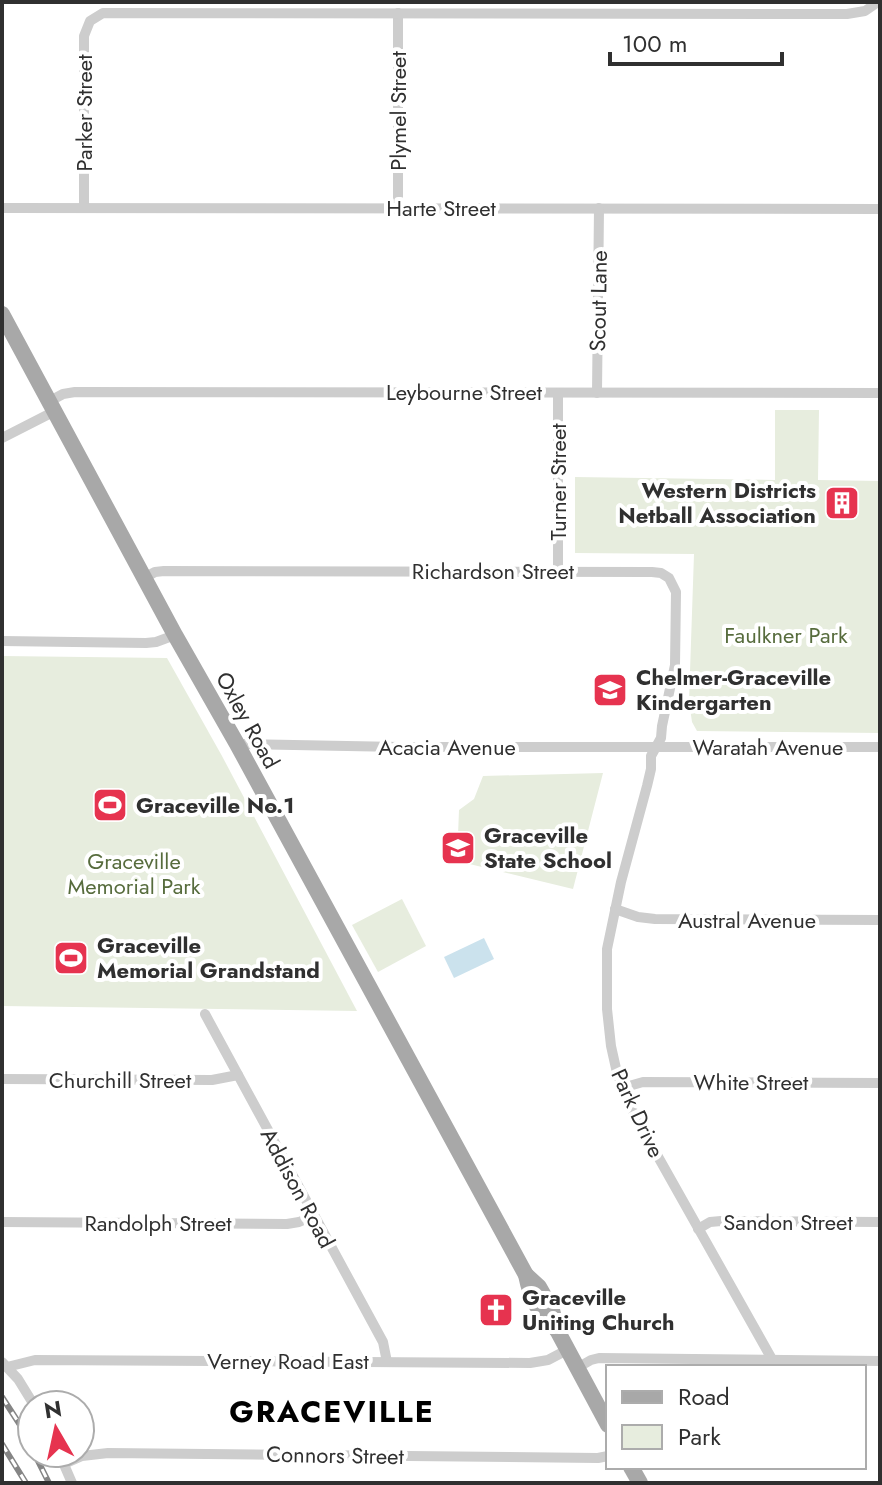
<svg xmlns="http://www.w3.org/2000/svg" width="882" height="1485" viewBox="0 0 882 1485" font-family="Jost,sans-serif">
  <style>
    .green { fill: #e7edde }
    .water { fill: #cbe2ed }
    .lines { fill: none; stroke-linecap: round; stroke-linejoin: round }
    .minor { stroke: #cdcdcd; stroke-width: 10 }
    .primary { stroke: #a8a8a8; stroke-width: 16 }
    .rail-casing { stroke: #858585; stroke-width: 6 }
    .rail { stroke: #fff; stroke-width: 3; stroke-dasharray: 9; stroke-linecap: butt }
    .labels { text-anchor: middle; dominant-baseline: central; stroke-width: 8; stroke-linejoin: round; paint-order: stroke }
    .street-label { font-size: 22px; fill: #303030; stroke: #fff }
    .poi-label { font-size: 22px; font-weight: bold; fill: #303030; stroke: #fff; text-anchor: start }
    .park-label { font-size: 22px; fill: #576c3d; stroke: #fff }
    .district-label { font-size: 30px; font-weight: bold; letter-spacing: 2px; fill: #000; stroke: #fff }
  </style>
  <rect width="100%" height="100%" fill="#fff"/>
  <g class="green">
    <path d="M775,410h44l-1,70 62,1v252l-183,-2 -5,-9 -3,-21 5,-147 -119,-1v-76l200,3z"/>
    <path d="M2,656l165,2 55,98 135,255 -355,-5z"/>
    <path d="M603,773l-30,116 -116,-28 2,-51 15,-11 9,-23z"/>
    <path d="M402,899l24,47 -48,26 -26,-47z"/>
  </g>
  <path class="water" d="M484,938l10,21 -40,19 -10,-21z"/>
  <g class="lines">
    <g class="minor">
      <path d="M398,13v195"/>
      <path d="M84,207v-171l6,-15 13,-8 744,1 18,-3 13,-9"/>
      <path d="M2,208l878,1"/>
      <path d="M597,393l2,-185"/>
      <path d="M50,401l13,-7 12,-2 805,1"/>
      <path d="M2,438l53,-27"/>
      <path d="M558,571v-178"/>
      <path d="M144,578l11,-6 9,-1 488,1 9,1 8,5 7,14 -1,73 -13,61 -1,12 -10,18v13l-4,17 -26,96 -14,67v60l4,37 6,27 17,41 139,247"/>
      <path d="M2,641l144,2 10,-1 19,-7"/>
      <path d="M237,744l163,3h480"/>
      <path d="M615,909l23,8 17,2 225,1"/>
      <path d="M205,1014l178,328 4,20"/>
      <path d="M2,1079l210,1 26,-5"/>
      <path d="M622,1088l21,-6 237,1"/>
      <path d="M2,1222l285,2 12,-2 14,-6"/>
      <path d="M698,1229l12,-7 11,-1 159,1"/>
      <path d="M2,1362l16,17 16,26"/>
      <path d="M7,1367l28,-7 495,3 18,-3 19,-10"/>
      <path d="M577,1368l14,-8 8,-2 281,3"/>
      <path d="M59,1453l13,30"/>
      <path d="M64,1464l18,-8 26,-3 490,5 10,-2"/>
    </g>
    <g class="primary">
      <path d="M2,314l173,321 62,109 289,531c5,25 12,37 31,55"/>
      <path d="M526,1275l13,12 13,23 5,20 51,95"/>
      <path d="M631,1467l9,16"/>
    </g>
    <g class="rail-casing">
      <g id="rail">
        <path d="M2,1397l22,34 8,17"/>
        <path d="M2,1444l24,39"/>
        <path d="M34,1453l15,30"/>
      </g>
    </g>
    <use href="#rail" class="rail"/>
  </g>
  <defs>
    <g id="building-square" transform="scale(1.8)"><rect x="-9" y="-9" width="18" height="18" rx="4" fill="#e6334f" stroke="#fff"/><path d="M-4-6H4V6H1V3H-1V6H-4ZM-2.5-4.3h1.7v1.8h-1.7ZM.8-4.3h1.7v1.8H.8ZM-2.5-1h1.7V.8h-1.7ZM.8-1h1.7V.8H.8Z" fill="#fff"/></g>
    <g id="school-square" transform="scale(1.8)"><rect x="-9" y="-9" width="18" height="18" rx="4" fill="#e6334f" stroke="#fff"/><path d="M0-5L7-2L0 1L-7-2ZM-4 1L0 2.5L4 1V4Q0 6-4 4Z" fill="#fff"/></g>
    <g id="stadium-square" transform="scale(1.8)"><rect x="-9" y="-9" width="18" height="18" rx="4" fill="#e6334f" stroke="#fff"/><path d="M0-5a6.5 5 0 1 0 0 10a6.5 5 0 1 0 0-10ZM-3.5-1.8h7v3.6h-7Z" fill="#fff"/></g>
    <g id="church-square" transform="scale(1.8)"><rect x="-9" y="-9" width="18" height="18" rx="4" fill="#e6334f" stroke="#fff"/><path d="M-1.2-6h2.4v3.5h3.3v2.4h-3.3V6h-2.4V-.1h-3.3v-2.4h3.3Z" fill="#fff"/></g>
  </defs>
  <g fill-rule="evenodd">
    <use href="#building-square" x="842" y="503"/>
    <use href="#school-square" x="610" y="690"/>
    <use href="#stadium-square" x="110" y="805"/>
    <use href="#school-square" x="458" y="848"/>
    <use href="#stadium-square" x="71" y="958"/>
    <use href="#church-square" x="496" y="1310"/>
  </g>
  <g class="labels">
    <g class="street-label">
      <text transform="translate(398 111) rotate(-90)">Plymel Street</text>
      <text transform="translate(84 113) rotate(-90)">Parker Street</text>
      <text x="441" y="208">Harte Street</text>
      <text transform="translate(598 301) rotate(-89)">Scout Lane</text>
      <text x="464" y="392">Leybourne Street</text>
      <text transform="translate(558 482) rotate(-90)">Turner Street</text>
      <text x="493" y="571">Richardson Street</text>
      <text transform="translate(248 720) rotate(61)">Oxley Road</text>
      <text x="447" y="747">Acacia Avenue</text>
      <text x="768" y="747">Waratah Avenue</text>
      <text x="747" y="920">Austral Avenue</text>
      <text x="120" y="1080">Churchill Street</text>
      <text x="751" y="1082">White Street</text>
      <text transform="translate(638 1113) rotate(65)">Park Drive</text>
      <text transform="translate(298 1188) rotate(62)">Addison Road</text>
      <text x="788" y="1222">Sandon Street</text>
      <text x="158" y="1223">Randolph Street</text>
      <text x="288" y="1361">Verney Road East</text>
      <text transform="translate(335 1455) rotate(1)">Connors Street</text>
    </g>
    <g class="poi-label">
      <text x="816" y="490" text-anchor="end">Western Districts<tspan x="816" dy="25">Netball Association</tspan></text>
      <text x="636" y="677">Chelmer-Graceville<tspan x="636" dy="25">Kindergarten</tspan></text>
      <text x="136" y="805">Graceville No.1</text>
      <text x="484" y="835">Graceville<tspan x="484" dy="25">State School</tspan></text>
      <text x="97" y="945">Graceville<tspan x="97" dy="25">Memorial Grandstand</tspan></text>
      <text x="522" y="1297">Graceville<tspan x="522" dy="25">Uniting Church</tspan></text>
    </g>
    <g class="park-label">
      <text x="786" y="635">Faulkner Park</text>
      <text x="134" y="861">Graceville<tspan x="134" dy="25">Memorial Park</tspan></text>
    </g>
    <g class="district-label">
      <text x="332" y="1411">GRACEVILLE</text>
    </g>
  </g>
  <rect width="882" height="1485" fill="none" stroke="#303030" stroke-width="8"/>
  <rect x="606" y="1365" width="260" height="104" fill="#ffffff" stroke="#acacac" stroke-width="2"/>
  <rect x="622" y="1391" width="40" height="12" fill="#a8a8a8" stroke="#acacac" stroke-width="2"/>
  <text x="678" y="1405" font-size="24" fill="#303030">Road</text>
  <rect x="622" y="1425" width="40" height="24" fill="#e7edde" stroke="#acacac" stroke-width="2"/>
  <text x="678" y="1445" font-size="24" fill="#303030">Park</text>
  <g transform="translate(56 1429) rotate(351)"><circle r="38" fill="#ffffff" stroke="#acacac" stroke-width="2"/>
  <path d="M0-6L14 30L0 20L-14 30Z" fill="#e6334f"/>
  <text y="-12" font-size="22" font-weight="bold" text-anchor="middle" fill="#303030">N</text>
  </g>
  <path d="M610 52v12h172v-12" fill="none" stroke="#303030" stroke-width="4"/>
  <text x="622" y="52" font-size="24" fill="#303030" stroke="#ffffff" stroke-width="6" paint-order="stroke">100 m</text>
</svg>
